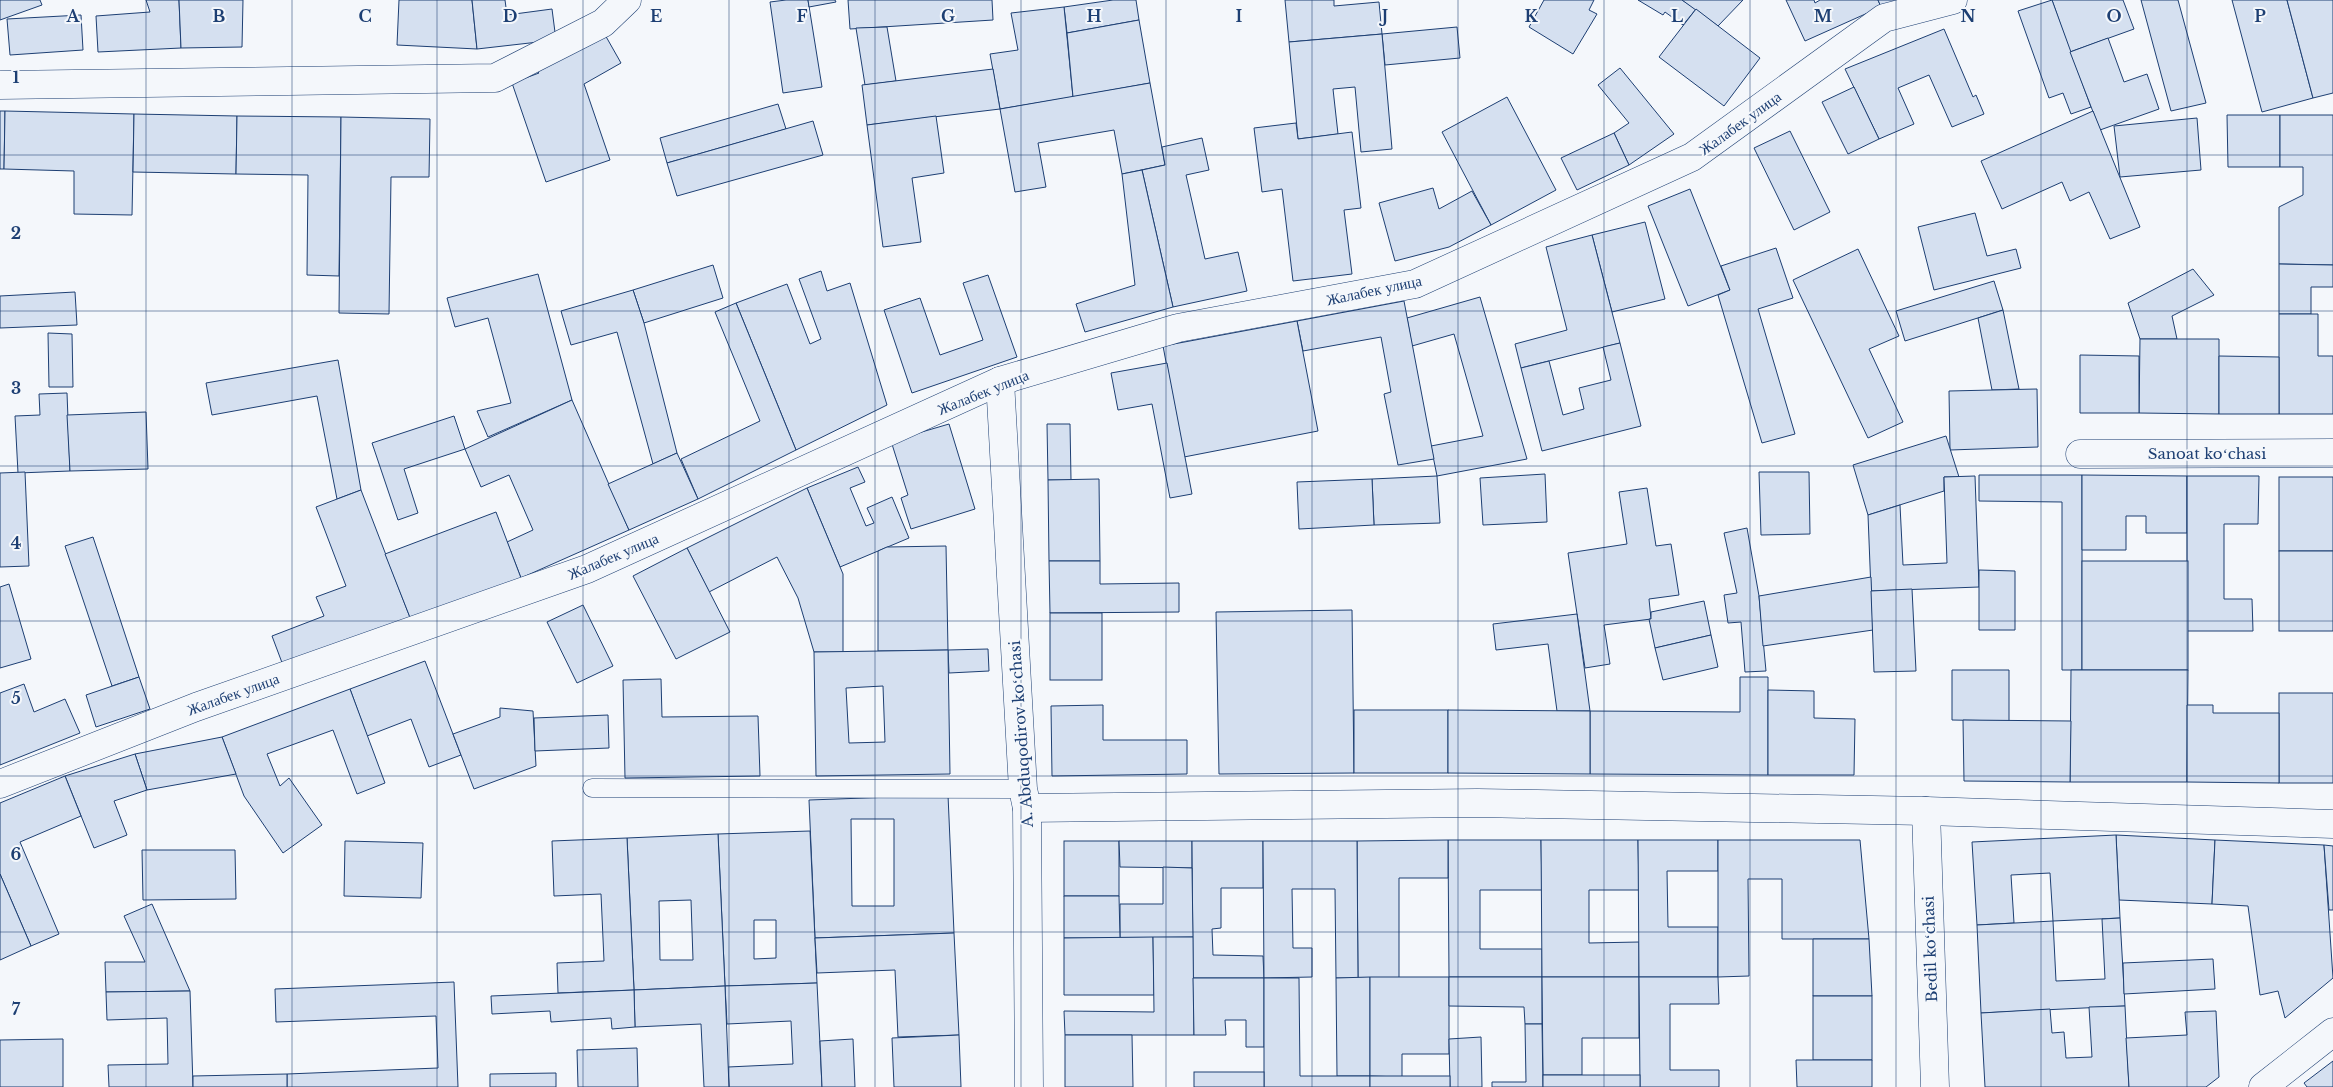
<svg xmlns="http://www.w3.org/2000/svg" width="2333" height="1087" viewBox="0 0 2333 1087" font-family="'Libre Baskerville',serif">
  <style>
    .building { fill: #d5e0f0; stroke: #1d3f73; fill-rule: evenodd }
    .lines { fill: none; stroke-linecap: round; stroke-linejoin: round }
    .service-casing { stroke: #1d3f73; stroke-width: 19 }
    .minor-casing { stroke: #1d3f73; stroke-width: 29 }
    .service { stroke: #f4f7fb; stroke-width: 18 }
    .minor { stroke: #f4f7fb; stroke-width: 28 }
    .grid { fill: none; stroke: #1d3f73; stroke-width: 1; stroke-opacity: 0.55 }
    .labels { text-anchor: middle; dominant-baseline: central; stroke-width: 4; stroke-linejoin: round; paint-order: stroke }
    .street-label { font-size: 15px; fill: #1d3f73; stroke: #f4f7fb }
    .grid-label { font-size: 16px; text-anchor: middle; font-weight: bold; fill: #1d3f73; stroke: #f4f7fb; stroke-width: 4; stroke-linejoin: round; paint-order: stroke }
  </style>
  <rect width="100%" height="100%" fill="#f4f7fb"/>
  <g class="building">
    <path d="M0,0h40l2,5 -42,15z"/>
    <path d="M146,0h33l2,48 -83,4 -2,-36 54,-4z"/>
    <path d="M179,0h64l-1,47 -61,1z"/>
    <path d="M399,0h73l5,49 -80,-4z"/>
    <path d="M472,0h33l2,15 45,-6 4,31 -79,9z"/>
    <path d="M786,0h22l14,87 -39,6 -13,-91z"/>
    <path d="M808,0h27l1,2 -27,5z"/>
    <path d="M848,0h144l1,20 -143,9z"/>
    <path d="M1113,0h23l3,20 -72,13 -3,-26z"/>
    <path d="M1285,0h49v6l45,-4 3,32 -93,8z"/>
    <path d="M1544,0h50l-5,10 8,4 -24,40 -44,-27z"/>
    <path d="M1638,0h44l14,9 -13,16 -18,-13 -2,3z"/>
    <path d="M1682,0h61l-25,26z"/>
    <path d="M1786,0h28l1,3 5,-3h58l3,7 -76,34z"/>
    <path d="M1878,0h22l-19,7z"/>
    <path d="M2052,0h71l11,29 -64,23z"/>
    <path d="M2052,0l39,107 -20,7 -8,-21 -14,5 -31,-87z"/>
    <path d="M2141,0h37l28,103 -35,8z"/>
    <path d="M2232,0h55l26,98 -51,14z"/>
    <path d="M2287,0h46v93l-20,5z"/>
    <path d="M1064,7l9,90 -73,12 -10,-55 28,-4 -7,-37z"/>
    <path d="M1696,9l64,49 -36,48 -65,-49z"/>
    <path d="M81,15l2,35 -73,5 -3,-36z"/>
    <path d="M1139,20l11,63 -77,14 -6,-64z"/>
    <path d="M887,27l9,54 -31,4 -9,-57z"/>
    <path d="M1457,27l3,31 -75,7 -3,-31z"/>
    <path d="M1944,29l29,68 3,-2 8,19 -32,13 -23,-52 -31,13 16,36 -35,15 -34,-70z"/>
    <path d="M604,33l17,30 -37,21 26,76 -64,22 -34,-99 27,-10 -2,-2z"/>
    <path d="M1382,34l10,115 -31,3 -6,-65 -22,2 5,45 -40,5 -9,-97z"/>
    <path d="M2108,38l16,44 23,-8 12,35 -59,21 -30,-78z"/>
    <path d="M1620,68l54,66 -45,31 -15,-32 15,-10 -31,-38z"/>
    <path d="M993,69l7,40 -133,16 -5,-40z"/>
    <path d="M1150,83l15,82 -43,9 -8,-44 -76,13 8,44 -31,5 -15,-83z"/>
    <path d="M1854,87l25,52 -31,15 -26,-52z"/>
    <path d="M1507,97l49,93 -65,35 -49,-93z"/>
    <path d="M778,104l8,25 -119,34 -7,-25z"/>
    <path d="M0,111h5l-1,58h-4z"/>
    <path d="M5,111l129,3 -2,101 -58,-1v-43l-70,-2z"/>
    <path d="M2093,111l47,116 -30,12 -21,-47 -19,9 -8,-19 -60,27 -21,-48z"/>
    <path d="M134,114l103,2 -1,58 -103,-2z"/>
    <path d="M2227,115h53v52h-52z"/>
    <path d="M2280,115h53v150l-54,-1v-57l24,-12v-28h-23z"/>
    <path d="M237,116l104,1 -2,159 -32,-1 1,-100 -72,-1z"/>
    <path d="M936,116l8,57 -32,5 9,64 -38,5 -16,-122z"/>
    <path d="M341,117l89,2 -1,58h-38l-2,137 -50,-1z"/>
    <path d="M2197,118l4,52 -81,7 -6,-51z"/>
    <path d="M813,121l10,34 -146,41 -10,-33z"/>
    <path d="M1296,123l2,16 54,-7 9,76 -17,2 8,64 -59,7 -11,-92 -20,3 -8,-64z"/>
    <path d="M1790,131l40,81 -36,18 -40,-82z"/>
    <path d="M1614,133l15,32 -52,25 -16,-32z"/>
    <path d="M1202,138l7,32 -23,5 19,84 33,-7 9,39 -74,16 -31,-137 23,-5 -3,-18z"/>
    <path d="M1142,170l31,137 -88,25 -9,-28 59,-19 -13,-111z"/>
    <path d="M1433,188l6,21 33,-18 19,34 -42,22 -54,14 -16,-58z"/>
    <path d="M1690,189l40,101 -42,16 -40,-100z"/>
    <path d="M1975,213l12,43 29,-7 5,19 -87,22 -16,-63z"/>
    <path d="M1645,222l20,77 -53,13 -20,-77z"/>
    <path d="M1592,235l28,108 -99,25 -6,-24 52,-14 -21,-83z"/>
    <path d="M1776,248l17,50 -35,11 37,125 -33,9 -44,-148 12,-5 -9,-24z"/>
    <path d="M1858,249l41,87 -30,13 34,73 -35,16 -75,-158z"/>
    <path d="M2279,264l54,1v22h-22v27h-32z"/>
    <path d="M713,265l10,33 -79,25 -11,-33z"/>
    <path d="M2193,269l21,26 -42,21 5,23h-37l-12,-36z"/>
    <path d="M821,271l6,20 23,-8 37,122 -91,45 -60,-147 51,-19 23,60 11,-5 -22,-60z"/>
    <path d="M538,274l34,126 -84,37 -11,-26 34,-8 -23,-85 -33,9 -8,-29z"/>
    <path d="M988,275l29,82 -105,36 -28,-83 36,-12 20,57 43,-15 -20,-57z"/>
    <path d="M1994,281l9,29 -98,31 -9,-30z"/>
    <path d="M633,290l11,33 33,130 -24,11 -36,-132 -46,13 -10,-34z"/>
    <path d="M75,292l2,33 -77,3v-32z"/>
    <path d="M1480,297l47,162 -90,17 -6,-30 52,-10 -29,-102 -42,12 -5,-28z"/>
    <path d="M1404,301l30,158 -36,6 -14,-71 7,-2 -10,-55 -78,14 -6,-30z"/>
    <path d="M736,303l60,147 -98,49 -17,-40 79,-38 -45,-109z"/>
    <path d="M2003,310l16,79 -27,1 -14,-72z"/>
    <path d="M2279,314h39v42h15v58h-54z"/>
    <path d="M1297,321l21,110 -134,26 -21,-111z"/>
    <path d="M48,333l24,1 1,53h-24z"/>
    <path d="M2140,339h79v75l-80,-1z"/>
    <path d="M1620,343l21,83 -99,25 -21,-83 28,-7 14,54 21,-6 -5,-21 32,-8 -8,-33z"/>
    <path d="M2080,355l59,1v57h-59z"/>
    <path d="M2219,356l60,1v57h-60z"/>
    <path d="M338,360l23,130 -24,9 -20,-103 -105,19 -6,-32z"/>
    <path d="M1167,363l25,131 -22,4 -18,-94 -34,6 -7,-37z"/>
    <path d="M2037,389l1,58 -88,3 -1,-59z"/>
    <path d="M67,393l3,78 -52,2 -3,-57 25,-1 -1,-21z"/>
    <path d="M572,400l57,130 -108,48 -14,-36 26,-12 -24,-55 -28,12 -16,-38z"/>
    <path d="M146,412l2,57 -78,2 -3,-56z"/>
    <path d="M454,416l11,33 -61,20 14,44 -20,7 -26,-77z"/>
    <path d="M949,424l26,85 -64,20 -10,-31 7,-3 -17,-54z"/>
    <path d="M1047,424h23l1,56h-23z"/>
    <path d="M1946,436l13,41h-15v14l-76,24 -15,-50z"/>
    <path d="M677,453l21,46 -69,31 -21,-46z"/>
    <path d="M858,467l7,15 -15,6 16,38 8,-3 -7,-15 25,-11 17,41 -69,29 -33,-79z"/>
    <path d="M25,472l4,94 -29,1v-94z"/>
    <path d="M1759,472h50l1,62 -49,1z"/>
    <path d="M1545,474l2,48 -64,3 -3,-47z"/>
    <path d="M1979,475h103v195h-20v-168l-83,-1z"/>
    <path d="M2082,475l105,1v57h-41v-17h-20v34h-44z"/>
    <path d="M1437,476l3,47 -66,2 -2,-46z"/>
    <path d="M1975,476l4,111 -108,4 -3,-76 32,-10 3,60 44,-2 -3,-86z"/>
    <path d="M2187,476h72l-1,48h-34v75h28l1,32h-66z"/>
    <rect x="2279" y="477" width="54" height="74"/>
    <path d="M1099,479l1,82h-51l-1,-81z"/>
    <path d="M1372,479l2,46 -75,4 -2,-47z"/>
    <path d="M807,488l36,86v78h-29l-16,-54 -21,-41 -68,35 -22,-44z"/>
    <path d="M1647,488l9,58 15,-2 8,51 -30,4 2,20 -47,6 6,39 -25,4 -17,-115 59,-9 -8,-52z"/>
    <path d="M361,490l50,130 -127,48 -12,-32 52,-20 -8,-19 30,-11 -30,-79z"/>
    <path d="M496,512l25,66 -110,42 -26,-66z"/>
    <path d="M1747,528l12,68 7,75 -21,1 -4,-50 -13,1 -4,-28 13,-2 -13,-60z"/>
    <path d="M93,537l46,140 -27,9 -47,-140z"/>
    <path d="M946,546l2,104 -70,1v-100l9,-4z"/>
    <path d="M687,548l43,84 -54,27 -43,-83z"/>
    <rect x="2279" y="551" width="54" height="80"/>
    <path d="M1049,561h51v23l79,-1v29l-129,1z"/>
    <rect x="2082" y="561" width="106" height="109"/>
    <path d="M1979,570l36,1v59h-36z"/>
    <path d="M1871,577l2,53 -110,16 -4,-50z"/>
    <path d="M9,584l22,75 -31,9v-81z"/>
    <path d="M1912,589l4,82 -42,1 -3,-81z"/>
    <path d="M1704,601l7,34 -56,13 -6,-29h2v-7z"/>
    <path d="M583,605l30,61 -36,17 -30,-61z"/>
    <path d="M1352,610l2,163 -135,1 -3,-162z"/>
    <rect x="1050" y="613" width="52" height="67"/>
    <path d="M1577,614l13,97h-33l-9,-67 -52,6 -3,-26z"/>
    <path d="M1711,635l7,32 -55,13 -8,-32z"/>
    <path d="M988,649l1,22 -40,2 -1,-23z"/>
    <path d="M948,650l2,124 -134,2 -2,-124zM883,686l2,56 -36,1 -3,-55z"/>
    <path d="M425,661l36,94 -32,12 -18,-48 -44,17 -17,-47z"/>
    <path d="M1952,670h57v51l-57,-1z"/>
    <path d="M2071,670h117l-1,112h-117z"/>
    <path d="M139,677l11,32 -54,18 -10,-32z"/>
    <path d="M1740,677h28v98l-178,-1v-63l150,1z"/>
    <path d="M661,679l1,38 96,-1 2,60 -135,2 -2,-98z"/>
    <path d="M24,684l10,28 31,-13 15,34 -80,32v-72z"/>
    <path d="M350,689l35,94 -28,11 -24,-64 -66,24 13,32 9,-8 33,47 -39,28 -39,-57 -22,-59z"/>
    <path d="M1768,690l46,1v27l41,1 -1,56h-86z"/>
    <rect x="2279" y="693" width="54" height="90"/>
    <path d="M1103,705v35h84v34l-135,2 -1,-70z"/>
    <path d="M2187,705h26v8h66v70l-92,-1z"/>
    <path d="M500,708l33,3 3,55 -62,23 -21,-55 47,-17z"/>
    <rect x="1354" y="710" width="94" height="63"/>
    <path d="M1448,710l142,1v63l-142,-1z"/>
    <path d="M608,715l1,33 -74,3 -1,-33z"/>
    <path d="M1963,720l108,1 -1,61 -106,-1z"/>
    <path d="M222,737l14,37 -89,16 -12,-36z"/>
    <path d="M135,754l12,36 -33,11 13,34 -33,13 -29,-72z"/>
    <path d="M65,776l16,40 -61,26 39,92 -28,12 -31,-72v-71z"/>
    <path d="M948,795l6,138 -139,5 -6,-138zM851,819h43v87h-42z"/>
    <path d="M810,831l7,152 -92,3 -7,-152zM754,920h22v38l-22,1z"/>
    <path d="M718,834l7,152 -91,4 -7,-152zM691,900l2,60h-33l-1,-59z"/>
    <path d="M2116,835l99,5 -3,64 -93,-4z"/>
    <path d="M2116,835l4,83 -67,3 -3,-48 -39,2 3,48 -37,2 -5,-83z"/>
    <path d="M627,838l7,152 -76,3 -1,-30 47,-2 -3,-67 -47,2 -2,-55z"/>
    <path d="M1448,840h93l1,50h-62v59h62v28h-93z"/>
    <path d="M1448,840v38h-49v100h-41l-1,-137z"/>
    <path d="M1541,840h97l1,50h-50v53l50,-1v35h-97z"/>
    <path d="M1638,840h80v31h-51l1,56h50v50h-79z"/>
    <path d="M1718,840h142l9,99h-87v-60h-34l1,97 -31,1z"/>
    <path d="M2215,840l109,5 9,133 -48,40 -7,-27 -18,4 -12,-89 -36,-2z"/>
    <path d="M345,841l78,2 -2,55 -77,-2z"/>
    <rect x="1064" y="841" width="55" height="55"/>
    <path d="M1119,841h73v27l-72,-1z"/>
    <path d="M1192,841h71v47h-42v40l-9,1 1,26 50,1 1,22h-71z"/>
    <path d="M1263,841h94l1,137h-22l-1,-89h-43l1,59h19v29l-48,1z"/>
    <path d="M2324,845l9,1v64h-4z"/>
    <path d="M142,850h93l1,49 -93,1z"/>
    <path d="M1163,867l29,1 1,69 -73,1v-34h43z"/>
    <path d="M0,874l31,72 -31,14z"/>
    <path d="M1064,896h55l1,42h-56z"/>
    <path d="M152,904l38,87 -84,1 -1,-30h40l-21,-46z"/>
    <path d="M2120,918l5,88 -144,7 -4,-88 76,-4 3,60 49,-2 -3,-60z"/>
    <path d="M954,933l5,102 -61,2 -3,-67 -78,3 -2,-35z"/>
    <path d="M1153,937l1,58h-90v-57z"/>
    <path d="M1153,937h40l1,98h-129l-1,-24 90,1z"/>
    <path d="M1813,939h56l3,57h-59z"/>
    <path d="M2213,959l2,30 -91,5 -1,-31z"/>
    <path d="M1370,977v99h-33l-1,-98z"/>
    <path d="M1370,977h79v77h-47v23l-32,-1z"/>
    <path d="M1449,977h93v47h-17l-1,-17 -75,-1z"/>
    <path d="M1542,977h97v61h-57v37h-39z"/>
    <path d="M1639,977h79l1,27h-49v66h49v17h-79z"/>
    <path d="M1193,978h71v69h-18v-27h-21l1,15h-32z"/>
    <path d="M1264,978h35l1,98h70v11h-106z"/>
    <path d="M454,982l4,105h-171v-13l151,-6 -2,-52 -160,6 -1,-33z"/>
    <path d="M817,983l5,104h-93l-1,-20 65,-3 -2,-43 -64,3 -2,-38z"/>
    <path d="M725,986l4,101h-25l-3,-63 -66,3 -1,-37z"/>
    <path d="M634,990l1,37 -23,2 -1,-11 -60,4 -1,-11 -58,3 -1,-18z"/>
    <path d="M190,991l3,96h-84l-1,-22 60,-1 -1,-46 -60,2 -1,-28z"/>
    <rect x="1813" y="996" width="59" height="64"/>
    <path d="M2125,1006l4,81h-144l-4,-74 69,-4 2,24 12,-1 2,26 26,-1 -3,-50z"/>
    <path d="M2216,1011l3,66 -13,10h-77l-3,-49 61,-3 -2,-23z"/>
    <path d="M1525,1024h17l1,63h-51v-5h34z"/>
    <path d="M959,1035l2,52h-67l-2,-49z"/>
    <path d="M1065,1035h67l1,52h-68z"/>
    <path d="M1481,1037l1,50h-32l-1,-48z"/>
    <path d="M63,1039v48h-63v-47z"/>
    <path d="M853,1039l2,48h-33l-2,-46z"/>
    <path d="M637,1048l1,39h-60l-1,-37z"/>
    <path d="M1796,1060h76v27h-75z"/>
    <path d="M2333,1061v26h-26l-3,-4z"/>
    <rect x="1194" y="1072" width="70" height="15"/>
    <path d="M556,1073v14h-66v-13z"/>
    <path d="M287,1074v13h-94v-11z"/>
    <rect x="1543" y="1075" width="97" height="12"/>
    <rect x="1370" y="1076" width="80" height="11"/>
  </g>
  <g class="lines">
    <g class="service-casing">
      <path id="service" d="M592,788l431,1"/>
    </g>
    <g class="minor-casing">
      <g id="minor">
        <path d="M0,85l495,-7 108,-55 24,-23"/>
        <path d="M1000,381l23,408 4,19 2,279"/>
        <path d="M2080,454l253,-1"/>
        <path d="M0,784l196,-77 391,-138 413,-188 178,-53 237,-44 277,-127 192,-139 69,-18"/>
        <path d="M1027,808l450,-5 449,8 407,13"/>
        <path d="M1926,811l9,276"/>
        <path d="M2263,1087l70,-55"/>
      </g>
    </g>
    <use href="#service" class="service"/>
    <use href="#minor" class="minor"/>
  </g>
  <path class="grid" d="M146,0v1087M292,0v1087M437,0v1087M583,0v1087M729,0v1087M875,0v1087M1021,0v1087M1166,0v1087M1312,0v1087M1458,0v1087M1604,0v1087M1750,0v1087M1896,0v1087M2041,0v1087M2187,0v1087M0,155h2333M0,311h2333M0,466h2333M0,621h2333M0,776h2333M0,932h2333"/>
  <g class="labels">
    <g class="street-label">
      <text transform="translate(1740 123) rotate(-36)">Жалабек улица</text>
      <text transform="translate(1374 290) rotate(-12)">Жалабек улица</text>
      <text transform="translate(983 392) rotate(-22)">Жалабек улица</text>
      <text x="2207" y="453">Sanoat koʻchasi</text>
      <text transform="translate(613 556) rotate(-23)">Жалабек улица</text>
      <text transform="translate(233 694) rotate(-20)">Жалабек улица</text>
      <text transform="translate(1021 734) rotate(-94)">A. Abduqodirov koʻchasi</text>
      <text transform="translate(1930 949) rotate(-92)">Bedil koʻchasi</text>
    </g>
  </g>
  <g class="grid-label">
    <text x="73" y="22">A</text>
    <text x="219" y="22">B</text>
    <text x="365" y="22">C</text>
    <text x="510" y="22">D</text>
    <text x="656" y="22">E</text>
    <text x="802" y="22">F</text>
    <text x="948" y="22">G</text>
    <text x="1094" y="22">H</text>
    <text x="1239" y="22">I</text>
    <text x="1385" y="22">J</text>
    <text x="1531" y="22">K</text>
    <text x="1677" y="22">L</text>
    <text x="1823" y="22">M</text>
    <text x="1968" y="22">N</text>
    <text x="2114" y="22">O</text>
    <text x="2260" y="22">P</text>
    <text x="16" y="83">1</text>
    <text x="16" y="239">2</text>
    <text x="16" y="394">3</text>
    <text x="16" y="549">4</text>
    <text x="16" y="704">5</text>
    <text x="16" y="860">6</text>
    <text x="16" y="1015">7</text>
  </g>
</svg>
